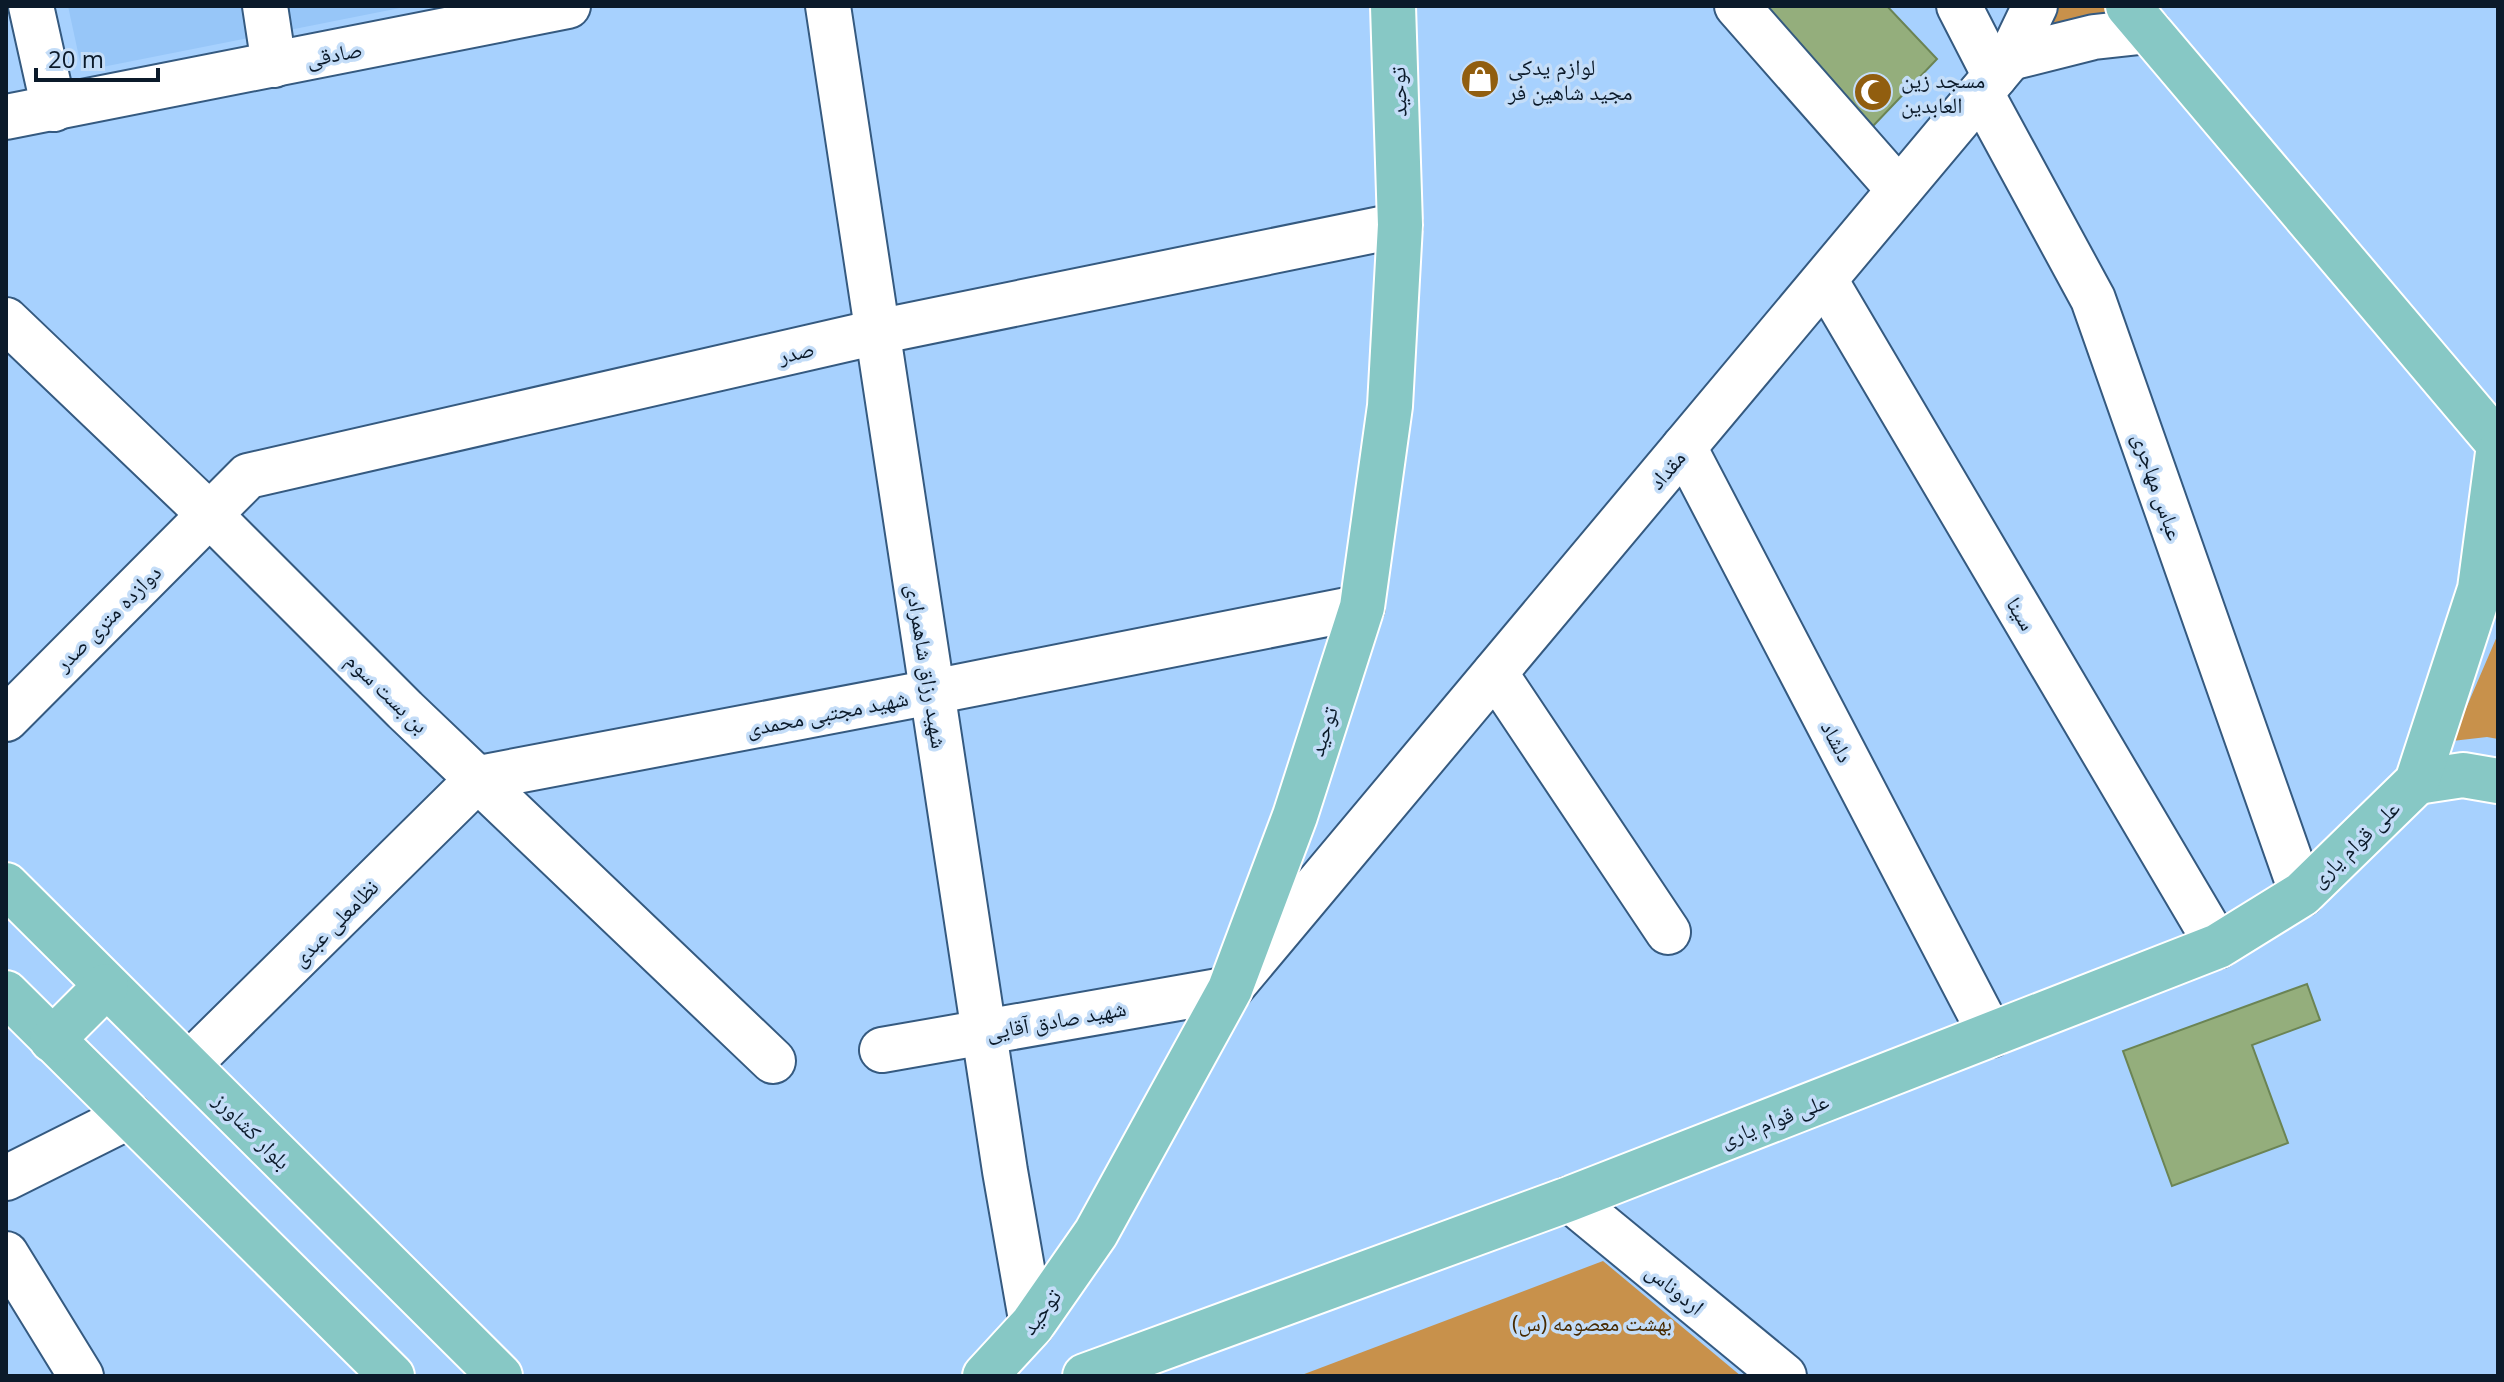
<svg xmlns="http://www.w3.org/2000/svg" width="2504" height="1382" viewBox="0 0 2504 1382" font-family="'Open Sans','Noto Naskh Arabic',sans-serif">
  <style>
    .built { fill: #97c6f8 }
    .green { fill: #c8914b }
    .building { fill: #94ae7c; stroke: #6b8454; stroke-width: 2 }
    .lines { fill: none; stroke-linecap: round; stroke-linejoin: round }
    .minor-casing { stroke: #355a80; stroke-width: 48 }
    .major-casing { stroke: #fff; stroke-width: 48 }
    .minor { stroke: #fff; stroke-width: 44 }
    .major { stroke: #87c8c5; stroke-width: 44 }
    .labels { text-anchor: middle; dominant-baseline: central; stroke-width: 7; stroke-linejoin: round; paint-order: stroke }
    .street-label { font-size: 22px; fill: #0b1a2a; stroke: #c4ddf8 }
    .poi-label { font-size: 22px; fill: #0b1a2a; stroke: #c4ddf8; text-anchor: start }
    .park-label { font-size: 22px; fill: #472a00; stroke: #c4ddf8 }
  </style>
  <rect width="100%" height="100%" fill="#a7d1fe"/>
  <path class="built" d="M68,6h342l-328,65z"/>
  <g class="green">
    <path d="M2042,6h70l12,14 -95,25z"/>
    <path d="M2498,634v105l-11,-2 -35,4z"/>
    <path d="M1603,1261l138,115h-442z"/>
  </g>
  <g class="building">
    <path d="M1762,6h125l50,53 -64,67z"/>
    <path d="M2307,984l13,36 -68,25 36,98 -116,43 -49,-135z"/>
  </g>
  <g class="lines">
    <g class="minor-casing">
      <g id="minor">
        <path d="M31,6l23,103"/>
        <path d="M265,6l9,59"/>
        <path d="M828,6l177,1165 27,154"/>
        <path d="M1737,6l162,184"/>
        <path d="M1959,6l36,70"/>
        <path d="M2010,58l84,-21 55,-6"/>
        <path d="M1981,93l112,206 209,595"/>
        <path d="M6,117l562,-111"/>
        <path d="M1825,280l393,666"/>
        <path d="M6,320l203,194 196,196 368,351"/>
        <path d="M1684,447l307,588"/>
        <path d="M1495,673l173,259"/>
        <path d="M6,719l242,-243 629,-144 523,-107"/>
        <path d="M882,1050l348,-61 780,-931 25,-52"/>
        <path d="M188,1065l291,-287 453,-86 430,-85"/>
        <path d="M6,1178l124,-62"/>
        <path d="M1569,1199l215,177"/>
        <path d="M6,1254l75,122"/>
      </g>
    </g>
    <g class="major-casing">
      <g id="major">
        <path d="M2128,6l370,437"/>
        <path d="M2417,782l46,-7 35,6"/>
        <path d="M6,885l494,491"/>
        <path d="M6,993l386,383"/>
        <path d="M52,1040l54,-54"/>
        <path d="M985,1376l47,-51 64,-92 134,-244 65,-173 67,-209 28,-201 10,-181 -7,-219"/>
        <path d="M1085,1376l484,-177 649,-253 84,-52 115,-112 63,-193 18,-136"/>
      </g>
    </g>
    <use href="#minor" class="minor"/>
    <use href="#major" class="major"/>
  </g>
  <defs>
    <g id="shop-disc" transform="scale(2)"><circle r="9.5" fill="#915e0f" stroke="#c4ddf8"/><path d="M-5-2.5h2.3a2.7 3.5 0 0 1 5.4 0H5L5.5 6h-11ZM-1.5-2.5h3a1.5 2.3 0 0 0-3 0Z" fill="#fff"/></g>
    <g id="mosque-disc" transform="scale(2)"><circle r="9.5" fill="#915e0f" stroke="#c4ddf8"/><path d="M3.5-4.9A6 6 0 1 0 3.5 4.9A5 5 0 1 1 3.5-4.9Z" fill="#fff"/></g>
  </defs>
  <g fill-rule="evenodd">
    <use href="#shop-disc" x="1480" y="79"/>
    <use href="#mosque-disc" x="1873" y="92"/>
  </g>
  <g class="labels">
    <g class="street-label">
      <text transform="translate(334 53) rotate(-11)">صادقی</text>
      <text transform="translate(1397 92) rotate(-92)">توحید</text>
      <text transform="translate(796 351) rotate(-13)">صدر</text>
      <text transform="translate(1666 469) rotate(-50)">مقداد</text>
      <text transform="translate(2159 486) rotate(71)">عباس مهاجری</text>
      <text transform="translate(2022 613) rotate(59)">سینا</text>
      <text transform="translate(107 617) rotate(-45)">دوازده متری صدر</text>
      <text transform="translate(928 666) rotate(81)">شهید رزاق شاهمرادی</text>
      <text transform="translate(388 692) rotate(44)">بن بست سوم</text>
      <text transform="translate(827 712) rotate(-11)">شهید مجتبی محمدی</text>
      <text transform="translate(1322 731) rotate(-72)">توحید</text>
      <text transform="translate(1838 741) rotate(62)">دلشاد</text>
      <text transform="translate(2354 843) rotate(-44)">علی قوام یاری</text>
      <text transform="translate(334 922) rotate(-45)">نظامعلی عبدی</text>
      <text transform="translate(1056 1019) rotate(-10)">شهید صادق آقایی</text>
      <text transform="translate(1774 1119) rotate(-21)">علی قوام یاری</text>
      <text transform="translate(253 1130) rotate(45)">بلوار کشاورز</text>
      <text transform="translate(1676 1288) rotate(39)">اردوناس</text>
      <text transform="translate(1040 1311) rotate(-53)">توحید</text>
    </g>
    <g class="poi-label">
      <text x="1508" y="66">لوازم یدکی<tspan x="1508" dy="25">مجید شاهین فر</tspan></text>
      <text x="1901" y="79">مسجد زین<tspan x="1901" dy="25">العابدین</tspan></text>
    </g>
    <g class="park-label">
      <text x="1592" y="1322">(بهشت معصومه (س</text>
    </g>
  </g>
  <rect width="2504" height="1382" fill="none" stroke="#0b1a2a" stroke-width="16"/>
  <path d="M36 68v12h122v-12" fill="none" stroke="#0b1a2a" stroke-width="4"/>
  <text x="48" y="68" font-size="24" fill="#0b1a2a" stroke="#c4ddf8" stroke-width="6" paint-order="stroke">20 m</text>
</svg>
